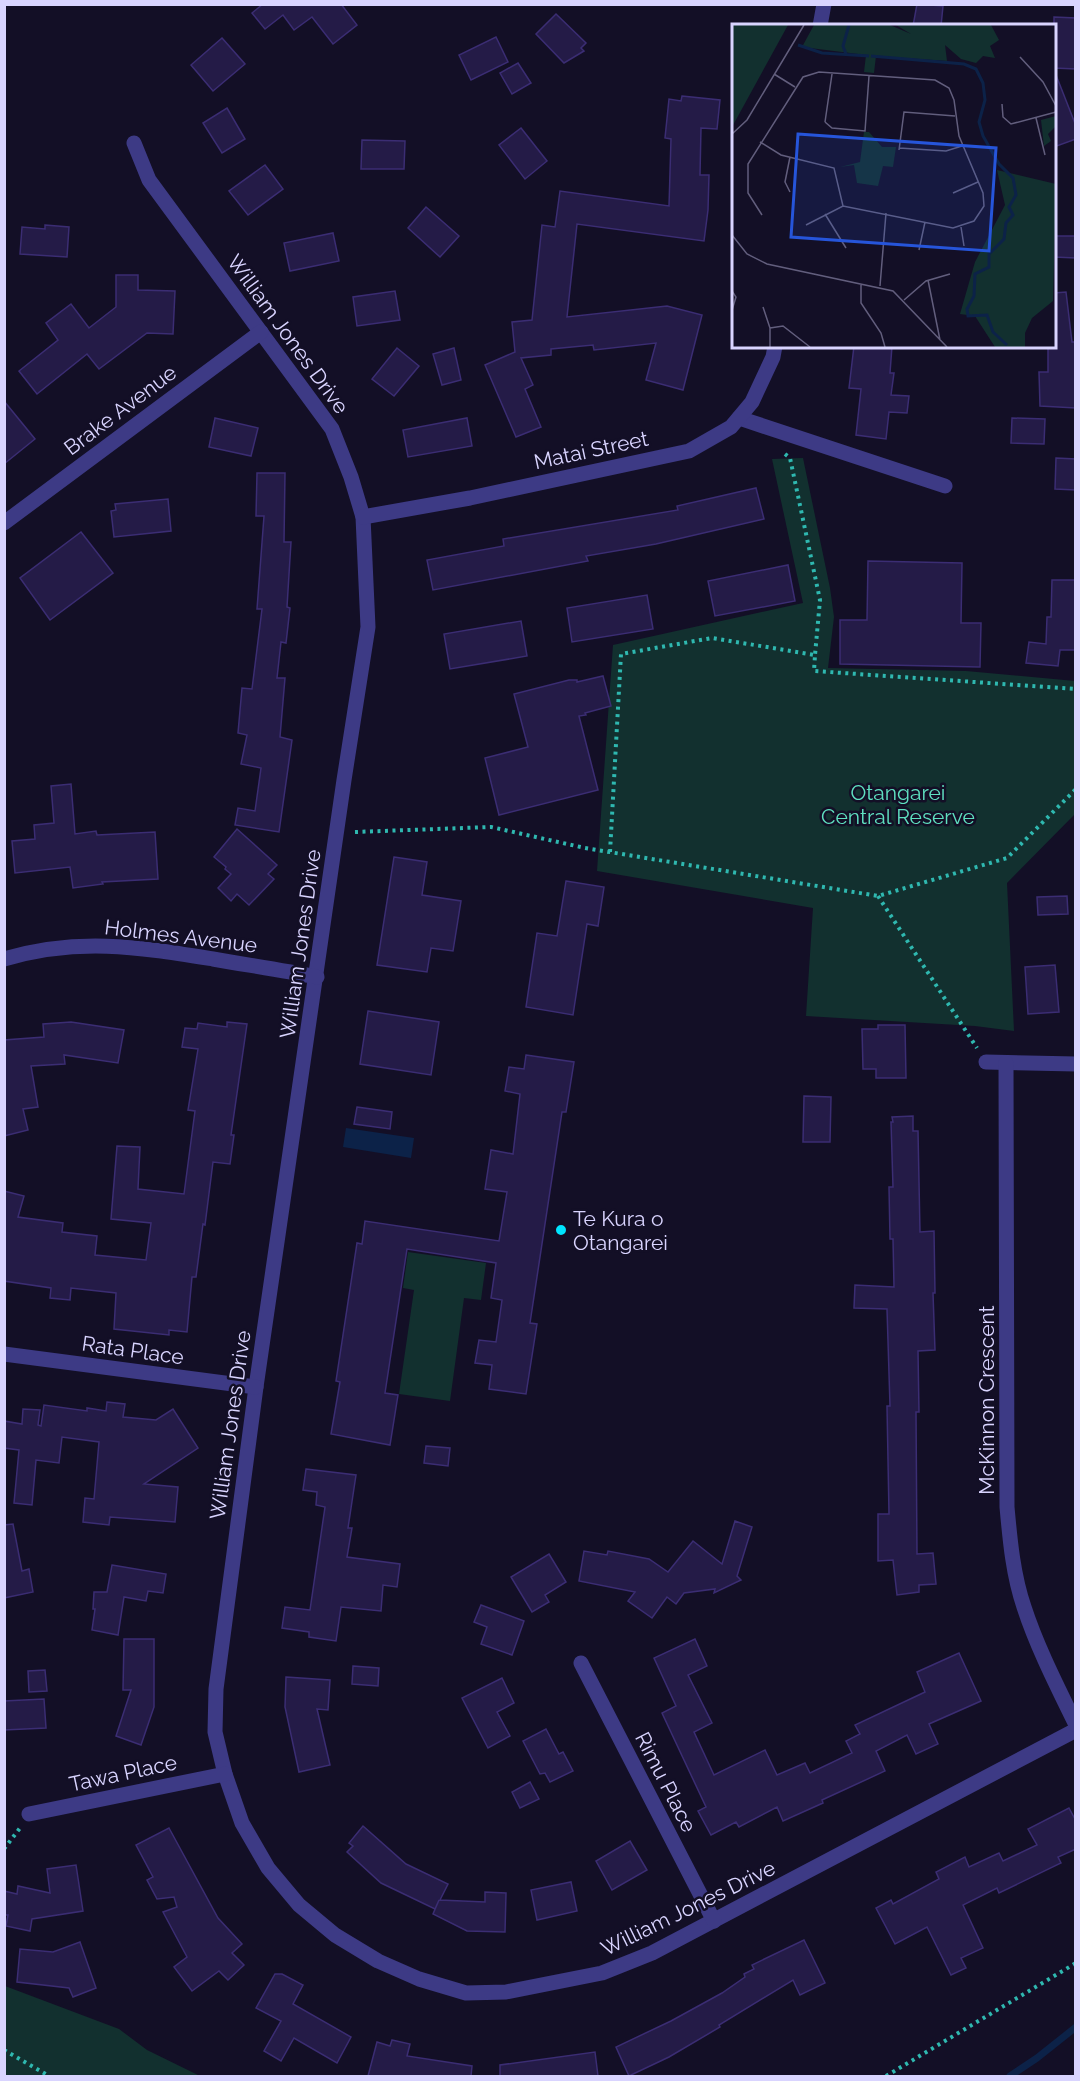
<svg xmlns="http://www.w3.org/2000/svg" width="1080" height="2081" viewBox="0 0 1080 2081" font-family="Raleway,sans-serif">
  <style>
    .green { fill: #12302f }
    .water { fill: #0c2248 }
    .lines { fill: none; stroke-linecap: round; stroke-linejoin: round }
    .stream { stroke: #0c2248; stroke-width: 7 }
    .building { fill: #241b47; stroke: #3b2d73; stroke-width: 1.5 }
    .path { stroke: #2fb8b0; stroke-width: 4; stroke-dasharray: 3 4.5; stroke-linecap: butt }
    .minor { stroke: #3d3a85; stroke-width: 15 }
    .poi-dot { fill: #00e5ff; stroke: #130f26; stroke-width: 2 }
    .labels { text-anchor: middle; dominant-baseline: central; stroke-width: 5; stroke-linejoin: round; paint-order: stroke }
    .street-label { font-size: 21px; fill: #d9d4ff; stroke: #130f26 }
    .park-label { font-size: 21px; fill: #5fe0c0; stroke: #130f26 }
    .poi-label { font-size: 21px; fill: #d9d4ff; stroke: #130f26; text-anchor: start }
    .inset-river { fill: none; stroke: #0c2248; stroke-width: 3 }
    .inset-road { fill: none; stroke: #625e7d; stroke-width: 1.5 }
    .view { fill: #2655da; fill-opacity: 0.15; stroke: #2655da; stroke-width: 3 }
    .inset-edge { fill: none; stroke: #d9d4ff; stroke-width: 3 }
  </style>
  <rect width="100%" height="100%" fill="#130f26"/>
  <g class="green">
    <path d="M803,458l27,130 4,29 -6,51 138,3 109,10v133l-68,69 7,148 -39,-5 -169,-10 7,-108 -216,-37 16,-226 190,-42 -31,-144z"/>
    <path d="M408,1252l78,11 -5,37 -17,-2 -14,103 -51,-7 15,-104 -11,-2z"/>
    <path d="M5,1986l114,43 28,21 53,26h-195z"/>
  </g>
  <path class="water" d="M346,1128l68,10 -3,20 -68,-11z"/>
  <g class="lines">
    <path class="stream" d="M1010,2076l27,-18 39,-31"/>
  </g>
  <g class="building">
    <path d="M263,4h78l16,21 -24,19 -21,-27 -18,13 -11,-15 -18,14 -13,-16z"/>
    <path d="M917,4l26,2 -2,20h-28z"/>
    <path d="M556,14l30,29 -5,5 3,3 -20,12 -28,-29z"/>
    <path d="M1054,17l22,1v51l-22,-1z"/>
    <path d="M496,37l12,25 -37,18 -12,-25z"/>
    <path d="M222,38l23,26 -32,27 -22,-26z"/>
    <path d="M518,63l13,20 -19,11 -12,-21z"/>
    <path d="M1056,75l20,51v13l-22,8v-71z"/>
    <path d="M682,96l38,4 -3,29 -16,-1 -1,47h9l-1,35 -4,31 -127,-17 -10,93 100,-11 35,9 -19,75 -37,-10 10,-37 -62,7 -1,-5 -42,4v6l-30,3 12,27 -8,4 16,38 -25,10 -31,-72 30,-13 -3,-30 20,-2 10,-95 13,2 5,-36 109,15 2,-67 -6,-1 4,-39 12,2z"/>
    <path d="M227,108l18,31 -23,14 -19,-30z"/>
    <path d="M521,128l26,33 -22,18 -26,-34z"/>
    <path d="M362,140l43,1 -1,28h-43z"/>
    <path d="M265,165l18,24 -35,26 -19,-24z"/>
    <path d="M426,207l33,29 -19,21 -32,-29z"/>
    <path d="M45,225l24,2 -2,30 -47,-3 2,-27 23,2z"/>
    <path d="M333,233l6,28 -49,10 -6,-28z"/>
    <path d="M1054,236h22v22l-22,-1z"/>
    <path d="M116,275h22v15l37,1 -2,43 -26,-1 -48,36 -12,-15 -50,40 -18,-23 39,-31 -12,-17 25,-19 18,24 27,-21z"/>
    <path d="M395,291l5,29 -43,6 -4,-29z"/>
    <path d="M1066,292l6,50h4v66l-36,-2 -1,-34h9v-26h6v-53z"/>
    <path d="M854,346h38l-2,27h4l-3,22 18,1 -2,17 -18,-1 -3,27 -30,-4 5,-46 -12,-1z"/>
    <path d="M397,348l22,18 -25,30 -22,-17z"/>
    <path d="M454,348l7,32 -19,5 -9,-31z"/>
    <path d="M4,401l31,38 -31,25z"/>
    <path d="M215,418l43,10 -7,28 -42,-9z"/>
    <path d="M467,418l5,28 -64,11 -5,-27z"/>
    <path d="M1012,418l33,1 -1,25 -33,-1z"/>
    <path d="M1056,458l20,1v31l-21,-1z"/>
    <path d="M257,473h28l-1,69h7l-4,65 3,1 -4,35 -5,-1 -4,36h8l-5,59 12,3 -13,92 -44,-7 3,-17 17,3 6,-43 -20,-4 6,-29 -9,-2 4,-45 10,1 10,-80h-5l7,-93h-8z"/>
    <path d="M756,488l8,31 -108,25 -70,12 2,5 -155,29 -6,-30 77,-14 -1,-7 175,-29 -1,-4z"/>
    <path d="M168,499l3,32 -57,6 -3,-26 5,-1 -1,-6z"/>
    <path d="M81,532l32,41 -63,47 -30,-42z"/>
    <path d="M868,561l94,2 -1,60h20l-1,44 -140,-3v-44h27z"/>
    <path d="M788,565l7,36 -80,15 -7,-35z"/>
    <path d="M1052,580h24v70h-16l-2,16 -32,-3 3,-21 17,2 1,-27h4z"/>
    <path d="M647,595l6,34 -81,13 -5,-34z"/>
    <path d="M521,621l6,35 -77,13 -6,-35z"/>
    <path d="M603,676l8,30 -26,7 1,2 -7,1 19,74 -99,25 -14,-57 43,-11 -14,-53 55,-14h8v2z"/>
    <path d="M71,784l4,50 21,-3 1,4 58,-3 3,47 -56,3 1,2 -30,4 -3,-21 -55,6 -3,-32 23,-2 -1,-14 20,-2 -3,-37z"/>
    <path d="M237,829l40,36 -9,9 6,5 -25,26 -12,-11 -6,7 -13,-13 13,-14 -6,-5 1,-2 -12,-10z"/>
    <path d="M394,857l33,5 -5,33 39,6 -8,50 -22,-3 -4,24 -50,-7z"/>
    <path d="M566,881l38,6 -6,39 -11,-2 -14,91 -47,-8 11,-74 20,3z"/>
    <path d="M1067,896l1,18 -30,1 -1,-18z"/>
    <path d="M1055,965l4,47 -31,2 -3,-47z"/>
    <path d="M368,1011l71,11 -8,53 -71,-11z"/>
    <path d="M71,1022l53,8 -6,33 -54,-8 1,9 -34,2 7,41 -15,2 5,21 -24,6v-96l40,-3 -1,-13z"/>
    <path d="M227,1022l20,2 -16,111h3l-4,29 -17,-2 -8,63 -2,-1 -7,53h-4l-5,55 -18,-2v5l-55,-6 2,-36 -45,-5 -1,12 -20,-2 1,-10 -47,-7v-90l20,5 -6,21 45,6 -1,9 35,4 -2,19 51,5 5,-37 -40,-4 6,-73 23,1 -2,42 46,5 11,-83 -7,-1 10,-61 -16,-2 3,-19 12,1 1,-6 29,4z"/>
    <path d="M878,1025h27l1,53h-30v-9h-13l-1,-40h16z"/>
    <path d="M526,1055l48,7 -8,50h-4l-32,211 7,1 -11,70 -37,-5 3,-24 -17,-2 4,-23 17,2 6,-42 -11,-2 5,-35 -89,-14 -22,144 13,2 -8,50 -59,-11 9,-52 -4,-1 21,-138 5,1 3,-23 134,20 8,-49 -22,-3 6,-39 22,4 7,-60 -15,-3 4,-24 15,2z"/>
    <path d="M804,1096l27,1 -1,45h-27z"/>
    <path d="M357,1107l35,5 -2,17 -36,-5z"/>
    <path d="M913,1116v15h5l2,101 14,-1 1,62h-2l2,57 -17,1 1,61h-3l1,142 16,-1 3,31 -17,1v7l-22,3 -4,-35 -15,1v-47h11l-2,-108h3l-3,-97 -33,-1 1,-23 39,2 -1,-48h-3l-1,-52h4l-2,-65h2l-1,-5z"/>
    <path d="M107,1402l18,2 -2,13 33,3 17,-11 25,39 -54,36 34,3 -3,35 -65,-5 -1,8 -26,-3 2,-24 9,1 5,-57 -37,-5 -3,26 -23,-3 -4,45 -18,-2 5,-53 -15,-2v-27l18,3 1,-15 17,1 -2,15 3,1 3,-21 43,6v-3l19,3z"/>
    <path d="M426,1446l24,2 -2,18 -24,-3z"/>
    <path d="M306,1469l50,6 -8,53h4l-5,29 53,7 -3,23 -14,-2 -2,26 -40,-4 -5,34 -27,-4v-5l-27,-4 3,-21 25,3 15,-103 -9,-2 1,-13 -14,-2z"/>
    <path d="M735,1521l17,6 -15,49 4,4 -27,13 1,-4 -31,4 -8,11 -9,-7 -15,21 -24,-17 7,-9 -56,-11 5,-30 23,4 1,-4 41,8 19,13 25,-31 29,23z"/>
    <path d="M13,1524l9,47 7,-2 4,23 -29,6v-73z"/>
    <path d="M549,1554l17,28 -21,13 4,7 -17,10 -21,-35z"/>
    <path d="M112,1565l54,9 -3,19 -15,-2 -2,10 -22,-4 -6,38 -26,-5 3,-21h-2l1,-17h13z"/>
    <path d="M481,1605l43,16 -12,34 -31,-11 6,-17 -13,-5z"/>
    <path d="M124,1639h30v68l-13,38 -25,-9 15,-46h-8z"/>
    <path d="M695,1639l12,27 -19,9 24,48 -18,9 20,43 51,-25 12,25 28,-12 5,10 42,-20 -6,-12 14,-7 -5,-9 70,-33 -8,-20 42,-19 22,48 -52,23 9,20 -22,10 -9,-19 -31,16 9,20 -63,29 1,3 -40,18 -6,-14 -38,20 -3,-5 -25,13 -13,-24 8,-4 -44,-94 14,-7 -22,-48z"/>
    <path d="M353,1666l26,2 -1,18 -26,-2z"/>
    <path d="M45,1670l2,21 -18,1 -1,-21z"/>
    <path d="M286,1677l44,3 -2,30 -11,-1 13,56 -31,7 -14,-65z"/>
    <path d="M502,1678l12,25 -17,9 13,24 -22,12 -26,-50z"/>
    <path d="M44,1699l2,29 -42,2v-29z"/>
    <path d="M546,1729l13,25 4,-2 10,19 -23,11 -5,-9 -5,1 -17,-33z"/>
    <path d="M530,1782l9,17 -19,9 -8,-16z"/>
    <path d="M1069,1808l7,13v28l-18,8 3,6 -62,30 -2,-5 -34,17 20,43 -22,10 5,10 -15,7 -24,-48 -32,17 -19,-36 15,-8 2,4 46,-25 -3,-7 29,-15 4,10 30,-14 4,8 34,-16 -9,-16z"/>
    <path d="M363,1826l43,38 42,20 -8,16 45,2v-10l21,1 -1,39 -38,-1 -34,-17 6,-14 -4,9 -54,-26 -34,-31 6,-6 -4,-3z"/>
    <path d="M169,1828l49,90 24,26 -10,9 12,12 -16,15 -9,-9 -27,20 -18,-24 13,-10 -24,-45 14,-5 -3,-10 -17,2 -10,-19 6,-3 -17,-32z"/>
    <path d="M630,1841l17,29 -35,20 -16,-29z"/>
    <path d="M76,1865l7,46 -51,8 -2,12 -24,-5 2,-11h-4v-24l13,3 1,-8 32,7 -3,-24z"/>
    <path d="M571,1882l6,29 -40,9 -6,-30z"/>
    <path d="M804,1940l21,43 -25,12 -7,-15 -74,45 1,2 -51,30 -40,19 -13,-29 55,-26 51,-28 23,-16 -1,-3 10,-5 -2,-4z"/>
    <path d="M80,1942l16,46 -23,9 -4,-9 -52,-6 3,-33 33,3z"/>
    <path d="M275,1974h7l21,11 -10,19 58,33 -14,26 -43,-25 -13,23 -17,-10 17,-30 -25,-13z"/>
    <path d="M392,2040l18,4 -3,12 65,10 -1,10h-103l9,-34 13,4z"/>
    <path d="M595,2052l3,24h-98v-11z"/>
  </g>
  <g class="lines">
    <g class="path">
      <path d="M785,454l5,4 30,142 -5,55"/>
      <path d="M355,832l136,-5 94,21 293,48 129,-38 69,-69"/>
      <path d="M610,852l11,-198 91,-16 103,17 -1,16 262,18"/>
      <path d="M878,896l99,152"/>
      <path d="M4,1849l16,-21"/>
      <path d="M4,2050l45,26"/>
      <path d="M886,2076l190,-113"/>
    </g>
    <g class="minor">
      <path d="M820,26l4,-22"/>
      <path d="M134,143l15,37 183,249 19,48 12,40 5,110 -24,153 -88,607 -40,302 -1,43 10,42 17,49 26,45 31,37 36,30 43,26 41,18 47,14 40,-1 96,-19 50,-20 424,-223"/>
      <path d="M739,418l206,68"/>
      <path d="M363,517l107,-19 219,-47 42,-24 21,-25 21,-45 2,-11"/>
      <path d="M4,523l257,-191"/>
      <path d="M4,959c75,-22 134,-12 209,0 34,6 69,11 104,18"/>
      <path d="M986,1062l90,2"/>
      <path d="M1006,1063l1,444c3,33 6,68 17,100 13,40 33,79 52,118"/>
      <path d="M4,1354l252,33"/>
      <path d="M581,1663l133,258"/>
      <path d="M29,1814l196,-40"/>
    </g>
  </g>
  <circle class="poi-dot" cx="561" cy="1230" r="6"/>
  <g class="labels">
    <g class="street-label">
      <text transform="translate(288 334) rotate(54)">William Jones Drive</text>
      <text transform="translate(120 410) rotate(-37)">Brake Avenue</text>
      <text transform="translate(591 450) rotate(-12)">Matai Street</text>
      <text transform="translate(181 936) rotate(7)">Holmes Avenue</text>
      <text transform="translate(300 944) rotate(-82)">William Jones Drive</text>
      <text transform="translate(133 1350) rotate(8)">Rata Place</text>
      <text transform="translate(986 1400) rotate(-90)">McKinnon Crescent</text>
      <text transform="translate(230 1425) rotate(-82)">William Jones Drive</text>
      <text transform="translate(123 1773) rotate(-12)">Tawa Place</text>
      <text transform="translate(666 1782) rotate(63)">Rimu Place</text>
      <text transform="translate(688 1908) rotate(-26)">William Jones Drive</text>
    </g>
    <g class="park-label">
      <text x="898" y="792">Otangarei<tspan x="898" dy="24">Central Reserve</tspan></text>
    </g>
    <g class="poi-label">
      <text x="573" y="1218">Te Kura o<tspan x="573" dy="24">Otangarei</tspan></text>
    </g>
  </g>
  <g transform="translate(732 24)">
    <rect width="324" height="324" fill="#130f26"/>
    <path d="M0,1h56l-56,102zM82,1h76l21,9 -15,-9h95l8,15 -9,6 5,12 -12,-2 -7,7 -15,-4 -16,-14 2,16 -71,-5 -2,17 -10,-1 2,-17 -64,-8zM324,92v10l-8,8 3,7 -7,5 -3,-26zM132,108h5l13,15h14l-3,20 -10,-1 -5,20 -21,-3 -3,-18 -14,2 20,-5zM265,146l59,14 -3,117 -21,17 -7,15v14h-30l-20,-31 -15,-2 15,-52 30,-57z" fill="#12302f"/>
    <path class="inset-river" d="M66,21l24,8 47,3M114,30l-3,-8 6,-21M139,32l93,8 12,5 7,14 2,17 -6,22 4,14 16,28 14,14 3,17 -7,12 4,8 -7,8 -2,16 -15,15v13l-14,7 -1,22 -7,13 1,7 19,-1 6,17 14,13"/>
    <path class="inset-road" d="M288,33l23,25 13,24M42,50l21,13M270,80l1,13 8,7 45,-12M304,94l9,37M93,98l7,6 33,3 4,-55M93,98l7,-48M0,110l15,-14 57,-95M28,118l21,13 53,13 9,38M167,124l47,3 16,-5M167,126l5,-38 51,4M58,133l-5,25 5,10M221,169l25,-11M93,190l21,34M30,191l-14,-22v-29l55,-87 16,-5 116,8 14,8 5,12 5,36 24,57 1,13 -10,15 -21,7 -110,-22 -37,19M229,203l3,19M0,211l15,19 20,10 126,27 54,56M187,226l6,-28M196,256l12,60M129,261v18l20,30 4,14M148,262l6,-73M0,267l4,6 -4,13M172,276l22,-19 24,-7M31,283l7,21v19M38,304l13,-2 27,21"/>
    <path class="view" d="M66,110l198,14 -7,103 -198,-14z"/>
    <rect width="324" height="324" class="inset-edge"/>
  </g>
  <rect width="1080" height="2081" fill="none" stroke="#d9d4ff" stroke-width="12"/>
</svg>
